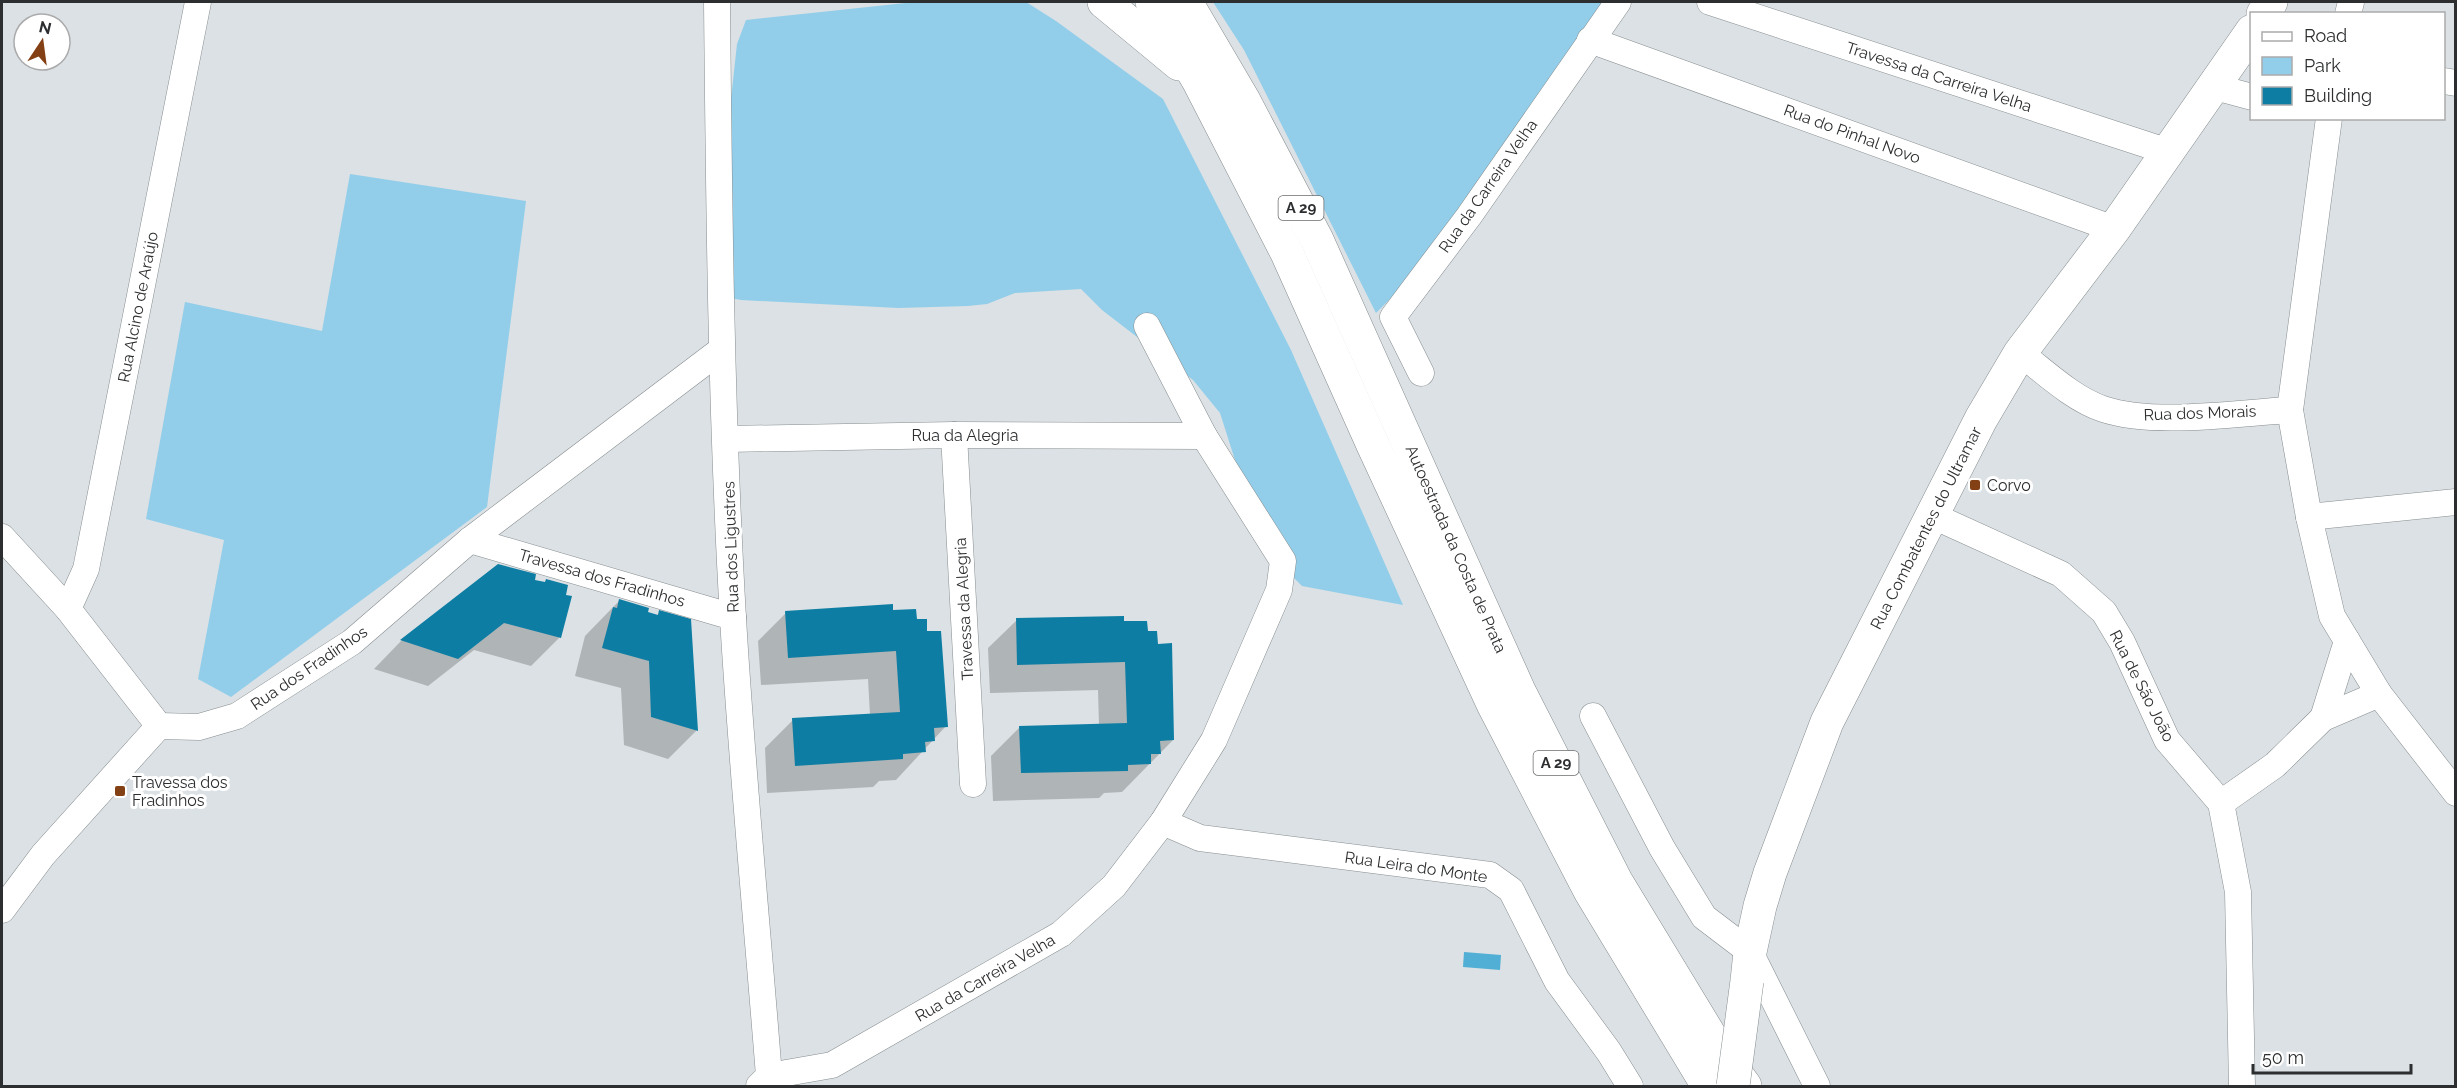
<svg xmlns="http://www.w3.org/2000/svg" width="2457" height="1088" viewBox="0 0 2457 1088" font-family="Raleway,sans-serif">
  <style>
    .green { fill: #92ceea }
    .water { fill: #51afd6 }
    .shadow { fill: #0003 }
    .building { fill: #0e7da3 }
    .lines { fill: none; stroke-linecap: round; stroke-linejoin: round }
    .minor-casing { stroke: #878d8f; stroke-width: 27 }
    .major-casing { stroke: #878d8f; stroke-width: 34 }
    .highway-casing { stroke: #878d8f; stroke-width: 34 }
    .minor { stroke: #fff; stroke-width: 26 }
    .major { stroke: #fff; stroke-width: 33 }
    .highway { stroke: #fff; stroke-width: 33 }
    .major-bridge-casing { stroke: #878d8f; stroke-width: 34; stroke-linecap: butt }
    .major-bridge { stroke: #fff; stroke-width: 33 }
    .poi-dot { fill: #844015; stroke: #fff; stroke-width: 2 }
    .labels { text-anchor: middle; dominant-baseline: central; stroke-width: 6; stroke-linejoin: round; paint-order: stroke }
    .shield { fill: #fff; stroke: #6b6d6e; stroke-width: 1.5 }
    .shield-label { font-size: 15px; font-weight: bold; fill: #2c2e30 }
    .street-label { font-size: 16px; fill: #2c2e30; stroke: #fff }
    .poi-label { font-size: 16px; fill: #2c2e30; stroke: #fff; text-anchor: start }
  </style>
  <rect width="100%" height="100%" fill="#dbe1e4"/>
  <g class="green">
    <path d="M915,2h111l30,19 107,78 128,251 112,255 -101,-19 -19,-19 -41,-85 -22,-69 -27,-33 -91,-70 -21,-21 -66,4 -28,11 -19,2 -70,2 -157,-8 -16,-3 4,-179 8,-74 9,-24z"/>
    <path d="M1213,2h403l-138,209 -102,102 -132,-263z"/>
    <path d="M350,174l176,27 -39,306 -256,190 -33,-18 26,-139 -78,-21 39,-217 137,29z"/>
  </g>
  <path class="water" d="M1464,952l37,3 -1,15 -37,-3z"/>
  <g class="shadow">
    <path d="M499,565l34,16 10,2 3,-2 18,15 6,2 -11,40 -28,28 -57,-16 -46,36 -54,-17 27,-28z"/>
    <path d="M619,601l28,12 9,3 4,-4 29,8 7,111 -28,28 -44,-14 -3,-57 -46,-12 10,-40z"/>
    <path d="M892,612l24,9 10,12 20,93 -50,54 -17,1 -6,6 -106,6 -2,-45 28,-28 77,-5 -2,-36 -107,6 -3,-44 28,-28z"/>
    <path d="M1122,617l51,123 -51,52 -18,1 -5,5 -106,3 -2,-45 29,-29 79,-2 -1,-35 -108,3 -2,-45 29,-28z"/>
  </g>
  <g class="building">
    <path d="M498,564l38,10 -1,6 10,2 1,-3 22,6 -2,10 6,1 -11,42 -57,-15 -46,36 -58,-19z"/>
    <path d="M619,599l30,9 -1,4 10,3 1,-5 32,9 7,112 -47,-14 -2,-56 -47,-13 11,-41 4,1z"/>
    <path d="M893,604v6l23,-1 1,10h10v12h14l7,96 -14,1 1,13 -10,1 1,10 -23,2v5l-108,7 -3,-48 108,-6 -4,-61 -108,7 -3,-47z"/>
    <path d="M1124,616v5h23l1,10h9l1,13 14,-1 2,97 -14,1 1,13h-10v10l-23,1v6l-107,2 -2,-47 108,-3 -2,-61 -108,3 -1,-47z"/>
  </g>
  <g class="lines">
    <g class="minor-casing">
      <g id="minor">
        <path d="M717,2c2,205 4,410 16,616 9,152 24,305 36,458l-10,10"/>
        <path d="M1710,2l459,150"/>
        <path d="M2348,14l3,-12"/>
        <path d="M1590,40l524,189"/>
        <path d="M2444,81l12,2"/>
        <path d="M2215,87l37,10"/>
        <path d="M2329,118l-39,292 19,107 23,99 47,78 77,99"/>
        <path d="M2020,353c25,19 53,46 83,56 51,17 133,4 187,1"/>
        <path d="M1421,373l-28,-56 76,-101 149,-214"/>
        <path d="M954,435l19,349"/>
        <path d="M727,439l227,-4 250,1"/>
        <path d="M1931,515l130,59 43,38 18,30 45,98 54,63 17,89 4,194"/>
        <path d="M2309,517l147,-15"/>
        <path d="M2,537l66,72 91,117"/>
        <path d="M470,540l263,77"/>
        <path d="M68,609l18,-40 112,-567"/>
        <path d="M1593,716l69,132 42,69 46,35 67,134"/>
        <path d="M2323,718l24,-77"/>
        <path d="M159,726l40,1 38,-11 115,-74 118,-102 251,-190"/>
        <path d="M2221,803l54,-38 48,-47 56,-24"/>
        <path d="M1163,822l37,16 290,37 21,15 46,91 52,71 21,34"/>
        <path d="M2,910l41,-55 116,-129"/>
        <path d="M769,1076l63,-11 229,-131 53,-48 49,-64 51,-82 65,-150 4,-29 -79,-125 -57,-110"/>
      </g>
    </g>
    <g class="major-casing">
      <g id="major">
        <path d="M2263,14l8,-12"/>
        <path d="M1747,981l3,-29 10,-46 10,-33 57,-151 154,-303 39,-66 94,-124 138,-198"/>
      </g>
    </g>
    <g class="highway-casing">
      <g id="highway">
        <path d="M1104,2l75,62"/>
        <path d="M1152,2l46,78 89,173 86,192 121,261 96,185 118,195"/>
        <path d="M1186,2l57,97 74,141 202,451 97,190 102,168 27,37"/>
      </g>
    </g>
    <use href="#minor" class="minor"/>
    <use href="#major" class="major"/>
    <use href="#highway" class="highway"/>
    <g class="major-bridge-casing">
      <path id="major-bridge" d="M1733,1086l14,-105"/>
    </g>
    <use href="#major-bridge" class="major-bridge"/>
  </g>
  <g class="poi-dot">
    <rect x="1969" y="479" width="12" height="12" rx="3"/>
    <rect x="114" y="785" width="12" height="12" rx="3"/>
  </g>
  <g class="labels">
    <g class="shield">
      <rect x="1278.5" y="196" width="45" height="24" rx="4.5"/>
      <rect x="1533.5" y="751" width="45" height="24" rx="4.5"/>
    </g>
    <g class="shield-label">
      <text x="1301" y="208">A 29</text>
      <text x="1556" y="763">A 29</text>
    </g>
    <g class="street-label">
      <text transform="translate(1939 77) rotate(18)">Travessa da Carreira Velha</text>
      <text transform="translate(1852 134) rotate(20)">Rua do Pinhal Novo</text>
      <text transform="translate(1488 186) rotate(-55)">Rua da Carreira Velha</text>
      <text transform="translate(138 307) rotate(-79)">Rua Alcino de Araújo</text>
      <text transform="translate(2200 413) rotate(-2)">Rua dos Morais</text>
      <text x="965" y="435">Rua da Alegria</text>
      <text transform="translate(1926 528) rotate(-63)">Rua Combatentes do Ultramar</text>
      <text transform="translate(731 547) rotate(-92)">Rua dos Ligustres</text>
      <text transform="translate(1456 549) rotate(66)">Autoestrada da Costa de Prata</text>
      <text transform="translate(602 578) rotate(16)">Travessa dos Fradinhos</text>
      <text transform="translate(964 609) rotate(-93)">Travessa da Alegria</text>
      <text transform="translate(309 668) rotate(-34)">Rua dos Fradinhos</text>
      <text transform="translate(2142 686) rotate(63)">Rua de São João</text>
      <text transform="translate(1416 867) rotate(8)">Rua Leira do Monte</text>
      <text transform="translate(985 978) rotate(-30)">Rua da Carreira Velha</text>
    </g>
    <g class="poi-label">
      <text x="1987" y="485">Corvo</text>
      <text x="132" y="782">Travessa dos<tspan x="132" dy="18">Fradinhos</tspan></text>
    </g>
  </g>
  <rect width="2457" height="1088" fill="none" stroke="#2c2e30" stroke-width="6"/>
  <rect x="2250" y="12" width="195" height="108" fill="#ffffff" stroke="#ababac" stroke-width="1.5"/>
  <rect x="2262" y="32" width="30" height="9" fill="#ffffff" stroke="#ababac" stroke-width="1.5"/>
  <text x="2304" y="42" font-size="18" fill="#2c2e30">Road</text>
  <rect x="2262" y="57" width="30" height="18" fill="#92ceea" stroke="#ababac" stroke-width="1.5"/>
  <text x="2304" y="72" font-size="18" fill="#2c2e30">Park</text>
  <rect x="2262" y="87" width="30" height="18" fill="#0e7da3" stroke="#ababac" stroke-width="1.5"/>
  <text x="2304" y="102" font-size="18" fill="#2c2e30">Building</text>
  <g transform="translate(42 42) rotate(13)"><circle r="28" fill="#ffffff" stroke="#ababac" stroke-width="1.5"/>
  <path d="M0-4.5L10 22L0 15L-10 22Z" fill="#844015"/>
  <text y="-9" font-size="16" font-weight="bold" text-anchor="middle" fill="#2c2e30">N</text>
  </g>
  <path d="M2253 1064v9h158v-9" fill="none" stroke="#2c2e30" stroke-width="3"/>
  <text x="2262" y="1064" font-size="18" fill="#2c2e30" stroke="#ffffff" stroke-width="4.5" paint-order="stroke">50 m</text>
</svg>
